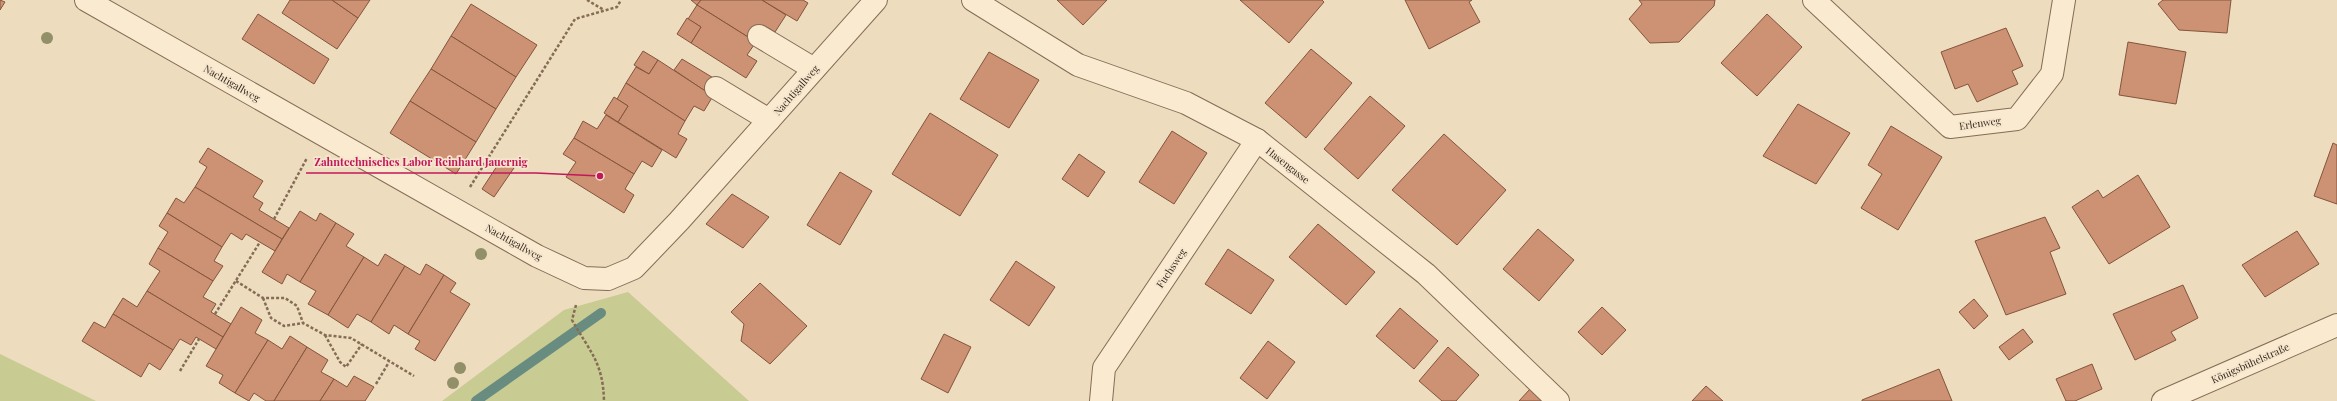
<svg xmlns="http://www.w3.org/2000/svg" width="2337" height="401" viewBox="0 0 2337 401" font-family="'Playfair Display',serif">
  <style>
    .green { fill: #c8cb92 }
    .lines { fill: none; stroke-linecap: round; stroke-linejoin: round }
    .stream { stroke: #698c81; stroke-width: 10 }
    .building { fill: #cc9273; stroke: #84543c }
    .minor-casing { stroke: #856c56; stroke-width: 24 }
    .path { stroke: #856c56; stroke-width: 2.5; stroke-dasharray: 3 2; stroke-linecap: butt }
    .minor { stroke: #f9ead0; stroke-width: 22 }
    .tree { fill: #929068 }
    .labels { text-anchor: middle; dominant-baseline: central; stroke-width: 3.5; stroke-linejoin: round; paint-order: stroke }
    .street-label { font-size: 10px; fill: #34261b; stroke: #f5e6cd }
    .leader { fill: none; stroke: #c2185b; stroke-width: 1.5 }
    .callout-dot { fill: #c2185b; stroke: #f5e6cd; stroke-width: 1.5 }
    .callout-label { font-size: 11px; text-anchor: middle; font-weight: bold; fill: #c2185b; stroke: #f5e6cd; stroke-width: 3.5; stroke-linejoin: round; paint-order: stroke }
  </style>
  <rect width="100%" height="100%" fill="#eddcbd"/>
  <g class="green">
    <path d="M628,292l121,109h-307l122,-91z"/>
    <path d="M0,354l96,47h-96z"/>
  </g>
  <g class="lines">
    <path class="stream" d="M476,401l125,-88"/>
  </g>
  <g class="building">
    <path d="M0,0l5,2 -5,8z"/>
    <path d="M290,0h42l26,18 -21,31 -55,-36z"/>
    <path d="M332,0h38l-12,18z"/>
    <path d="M691,0h10l-4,5z"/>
    <path d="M701,0h61l24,15 -11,17 -10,-6 -9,16 -59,-37z"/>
    <path d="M762,0h41l5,3 -11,18z"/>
    <path d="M1057,0h50l-24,25z"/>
    <path d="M1240,0h82l2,2 -35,41z"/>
    <path d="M1405,0h67l-3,2 11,20 -51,27z"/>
    <path d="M1639,0h76l-1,6 -35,36 -29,1 -21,-24 13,-15z"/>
    <path d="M2163,0h68l-4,33 -48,-3 -21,-26z"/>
    <path d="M471,4l66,41 -21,32 -65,-41z"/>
    <path d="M697,5l59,37 -9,13 10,6 -11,17 -55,-35 10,-16 -13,-8z"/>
    <path d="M258,14l71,45 -15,25 -72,-45z"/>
    <path d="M1767,14l35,33 -45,49 -36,-33z"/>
    <path d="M687,18l14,9 -10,16 -14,-9z"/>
    <path d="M2006,28l17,38 -11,5 6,13 -41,18 -9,-18 -13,5 -14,-37z"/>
    <path d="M451,36l65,41 -20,32 -65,-40z"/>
    <path d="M2128,42l58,10 -10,52 -57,-9z"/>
    <path d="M1311,49l41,34 -46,55 -41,-35z"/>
    <path d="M643,51l15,9 -9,14 -15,-9z"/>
    <path d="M989,52l50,28 -30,48 -49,-29z"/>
    <path d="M682,59l38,23 -9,13 -37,-25z"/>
    <path d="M658,60l55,36 -9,15 -10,-5 -9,15 -59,-38 10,-16 13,7z"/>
    <path d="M431,69l65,40 -20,33 -66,-41z"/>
    <path d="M626,83l59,38 -7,13 9,5 -11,19 -58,-36 10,-16 -11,-7z"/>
    <path d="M1370,96l35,30 -47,53 -34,-30z"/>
    <path d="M614,97l14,9 -10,16 -14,-9z"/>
    <path d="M410,101l66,41 -20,32 -66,-41z"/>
    <path d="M1798,104l52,29 -34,51 -53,-28z"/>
    <path d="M930,113l68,42 -38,61 -68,-42z"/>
    <path d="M606,115l56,35 -10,17 -10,-6 -8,13 -60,-36 9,-17 14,8z"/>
    <path d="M1891,126l51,31 -44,73 -37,-22 21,-34 -14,-9z"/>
    <path d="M1172,131l35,22 -33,51 -35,-22z"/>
    <path d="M1444,134l62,56 -49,55 -65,-55z"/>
    <path d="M574,138l60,36 -9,15 9,6 -10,18 -58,-36 10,-15 -13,-8z"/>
    <path d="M2333,143l4,2v59l-23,-8z"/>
    <path d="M208,148l55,33 -10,16 10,6 -4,7 30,18 -7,11 -87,-52 12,-20 -8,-5z"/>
    <path d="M1079,154l26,18 -17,25 -26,-18z"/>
    <path d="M501,160l13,8 -20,29 -12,-8z"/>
    <path d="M840,172l32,19 -32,54 -33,-20z"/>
    <path d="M2138,175l32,52 -61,37 -37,-57 26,-17 5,8z"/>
    <path d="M195,187l87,52 -7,12 -29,-17 -4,6 -11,-7 -9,14 -55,-34 9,-15 8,5z"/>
    <path d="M732,194l37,23 -26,31 -37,-24z"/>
    <path d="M300,211l16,10 4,-8 16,10 -36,59 -13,-8 -5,10 -20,-12z"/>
    <path d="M167,213l55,34 -8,14 9,5 -10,15 -55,-33 10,-16 -9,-6z"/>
    <path d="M2045,217l15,31 -10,4 16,42 -60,21 -31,-74z"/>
    <path d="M336,223l18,11 -8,12 18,11 -36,58 -20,-11 8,-13 -16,-9z"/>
    <path d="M1318,224l57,48 -29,33 -57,-48z"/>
    <path d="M1538,229l36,31 -35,41 -36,-32z"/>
    <path d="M2297,231l22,33 -54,33 -23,-32z"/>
    <path d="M158,248l55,33 -10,16 13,7 -5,8 20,12 -8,13 -76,-46 13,-20 -11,-7z"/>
    <path d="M1228,249l46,31 -23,34 -46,-30z"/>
    <path d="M385,254l20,12 -34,56 -14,-8 -9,14 -20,-13 36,-58 14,9z"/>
    <path d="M1016,261l39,26 -26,39 -39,-26z"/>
    <path d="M426,264l18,11 -36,59 -14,-9 -5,9 -18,-12 34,-56 15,9z"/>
    <path d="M444,275l12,8 -6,9 20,12 -35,57 -20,-12 5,-8 -12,-7z"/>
    <path d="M760,283l47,43 -37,38 -29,-23 3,-17 -13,-12z"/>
    <path d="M2183,285l15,33 -27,14 5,8 -41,20 -22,-46z"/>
    <path d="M147,291l76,46 -7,12 -20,-12 -5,8 -11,-6 -7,11 -60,-36 10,-16 14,9z"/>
    <path d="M1974,299l14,17 -14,13 -15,-17z"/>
    <path d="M241,307l21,13 -7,13 13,7 -33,53 -16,-10 4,-8 -17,-9z"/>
    <path d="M1602,307l24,23 -24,25 -24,-23z"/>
    <path d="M1400,308l38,33 -24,28 -38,-33z"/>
    <path d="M113,314l60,36 -13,20 -11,-7 -8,14 -59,-36 12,-19 11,6z"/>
    <path d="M2023,329l10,13 -24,18 -10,-13z"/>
    <path d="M944,334l27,13 -23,46 -27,-14z"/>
    <path d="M290,336l17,11 -33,54h-8l-12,-8 -5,8 -14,-8 33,-53 14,9z"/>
    <path d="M1268,341l27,21 -28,37 -27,-21z"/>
    <path d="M307,347l21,13 -7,12 13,7 -14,22h-46z"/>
    <path d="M1448,347l31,28 -23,26h-14l-23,-20z"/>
    <path d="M2092,364l10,25 -27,12h-9l-10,-22z"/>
    <path d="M1939,369l13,32h-90v-1z"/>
    <path d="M354,376l20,11 -9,14h-45l14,-22 13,8z"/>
    <path d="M1706,386l17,15h-31z"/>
    <path d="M1530,389l14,12h-25z"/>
  </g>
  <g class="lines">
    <g class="minor-casing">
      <g id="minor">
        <path d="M86,0l451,256 47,22 24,1 26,-11 45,-47 197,-221"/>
        <path d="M973,0l105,65 108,38 71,37 169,134 132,127"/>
        <path d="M1814,0l136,127 67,-8 35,-45 12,-74"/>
        <path d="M759,36l55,33"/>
        <path d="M716,88l53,32"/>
        <path d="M1101,401l3,-33 153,-228"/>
        <path d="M2163,401l174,-76"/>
      </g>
    </g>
    <g class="path">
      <path d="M587,0l17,10"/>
      <path d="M470,187l105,-168 42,-12 4,-7"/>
      <path d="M274,219l33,-61"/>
      <path d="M236,281l27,17h22l12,8 6,17 22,12 26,3 63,38"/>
      <path d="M263,298l8,20 13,8 19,-3"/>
      <path d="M576,305l-4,15c18,32 31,42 32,81"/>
      <path d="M215,314l45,-72"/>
      <path d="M325,335l15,27 6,5 16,-23"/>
      <path d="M180,371l19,-32"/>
      <path d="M376,384l13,-22"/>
    </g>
    <use href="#minor" class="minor"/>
  </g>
  <g class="tree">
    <circle cx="47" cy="38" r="6"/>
    <circle cx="481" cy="254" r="6"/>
    <circle cx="460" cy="368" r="6"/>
    <circle cx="453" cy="383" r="6"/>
  </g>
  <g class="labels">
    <g class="street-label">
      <text transform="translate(232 83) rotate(30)">Nachtigallweg</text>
      <text transform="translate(796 90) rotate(-49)">Nachtigallweg</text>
      <text transform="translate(1980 123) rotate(-8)">Erlenweg</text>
      <text transform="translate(1288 165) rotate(38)">Hasengasse</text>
      <text transform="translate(514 242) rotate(29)">Nachtigallweg</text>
      <text transform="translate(1171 268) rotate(-56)">Fuchsweg</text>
      <text transform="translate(2250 363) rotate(-24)">Königsbühelstraße</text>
    </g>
  </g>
  <path class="leader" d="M600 176L536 173H306"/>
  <circle class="callout-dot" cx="600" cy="176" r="4"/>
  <g class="callout-label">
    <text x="421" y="166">Zahntechnisches Labor Reinhard Jauernig</text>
  </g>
</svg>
